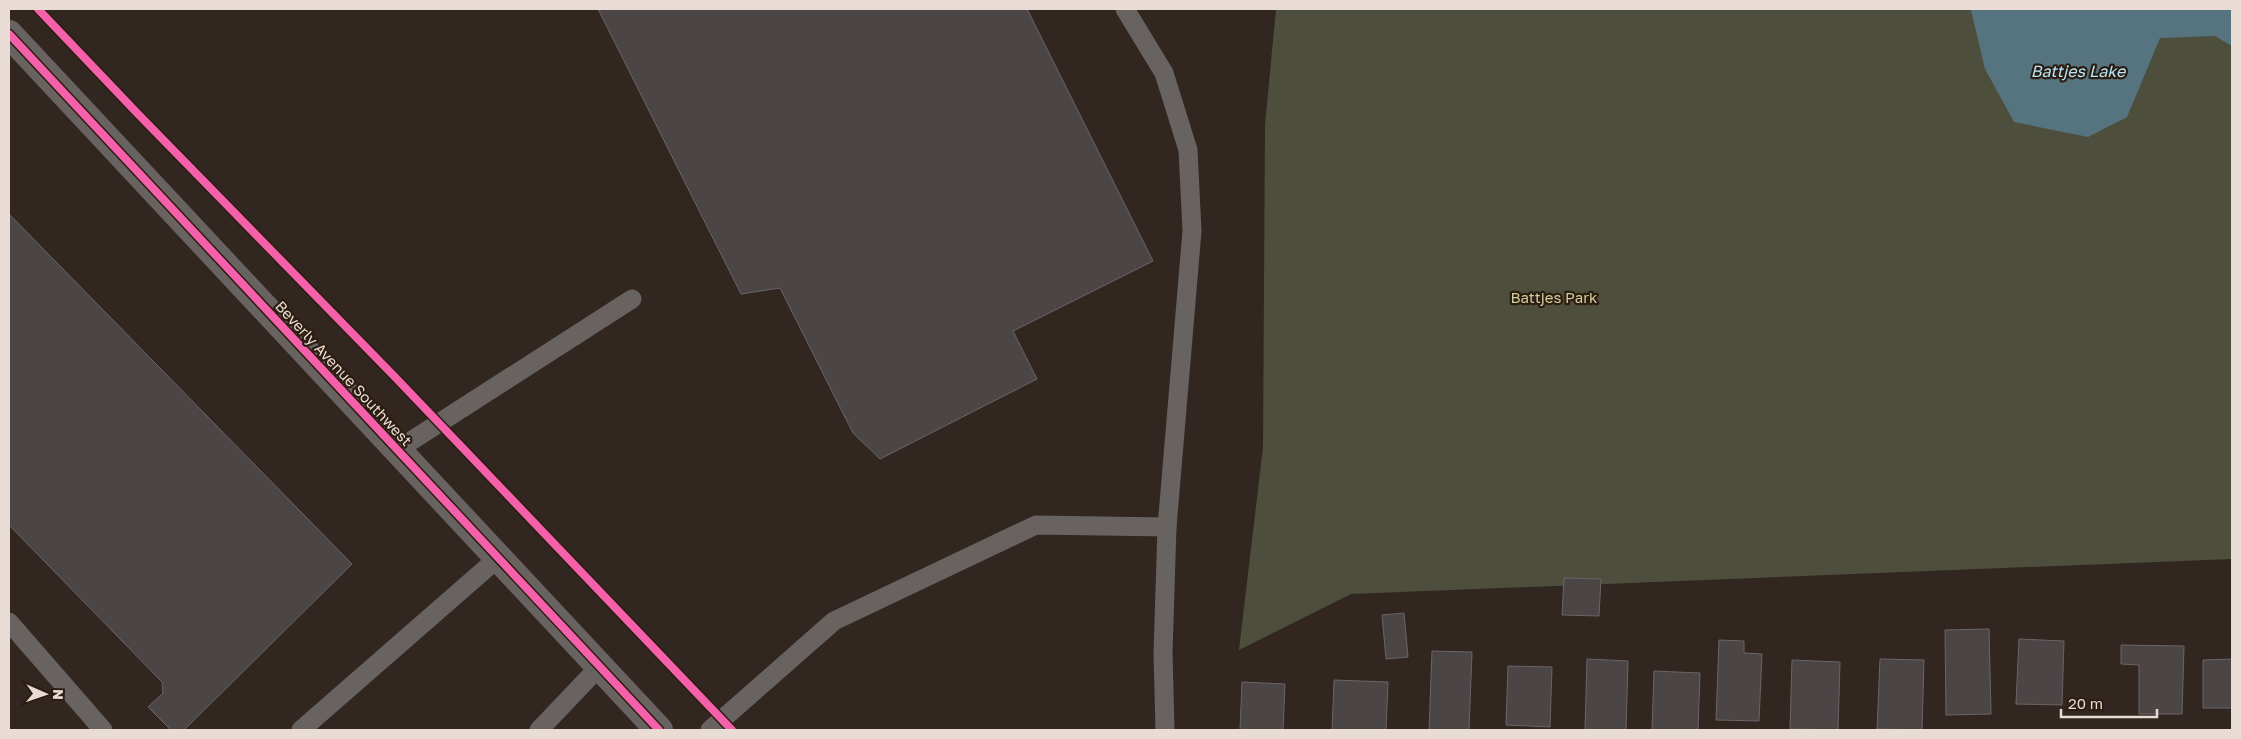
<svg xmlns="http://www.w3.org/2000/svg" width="2241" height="739" viewBox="0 0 2241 739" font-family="'Golos Text',sans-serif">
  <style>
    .green { fill: #4e4e3d }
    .water { fill: #567380 }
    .building { fill: #4c4546; stroke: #6c6567 }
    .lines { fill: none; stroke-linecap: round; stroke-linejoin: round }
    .service { stroke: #686261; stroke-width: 19 }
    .minor { stroke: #686261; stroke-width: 28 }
    .cycleway-casing { stroke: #2d1c10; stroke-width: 11 }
    .cycleway { stroke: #f560ab; stroke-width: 8 }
    .labels { text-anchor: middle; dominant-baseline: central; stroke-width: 4.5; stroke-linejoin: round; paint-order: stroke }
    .park-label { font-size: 15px; fill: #cbcf98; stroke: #2d1c10 }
    .street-label { font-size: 15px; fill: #e8dcd4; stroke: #2d1c10 }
    .water-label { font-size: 16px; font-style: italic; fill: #b4e6fb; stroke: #2d1c10 }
  </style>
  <rect width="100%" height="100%" fill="#312620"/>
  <path class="green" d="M1276,9h956v550l-881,35 -112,56 24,-203 2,-322z"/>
  <path class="water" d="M2232,9v37l-17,-10 -55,2 -33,79 -39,20 -74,-15 -29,-53 -14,-59z"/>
  <g class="building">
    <path d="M598,9h429l126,252 -140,70 24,48 -157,80 -27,-26 -73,-145 -39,6z"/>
    <path d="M9,214l343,350 -168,166h-13l-23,-23 15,-14 -1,-11 -153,-157z"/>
    <path d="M1564,578l37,1 -2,37 -37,-1z"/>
    <path d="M1404,613l4,44 -22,2 -4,-44z"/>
    <path d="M1989,629l2,85 -45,1 -1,-85z"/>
    <path d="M2019,639l45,2 -2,64 -46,-1z"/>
    <path d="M1719,640l25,1v12l18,1 -3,67 -43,-1z"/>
    <path d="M2121,645l63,1 -2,68h-43v-49l-18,-1z"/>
    <path d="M1432,651l40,1 -3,78h-40z"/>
    <path d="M1587,659l41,2 -2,69h-41z"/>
    <path d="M1880,659l44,1 -2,70 -45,-1z"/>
    <path d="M2232,659v49h-29v-48z"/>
    <path d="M1792,660l48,2 -2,68 -48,-1z"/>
    <path d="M1508,666l44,1 -2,60 -44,-2z"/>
    <path d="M1654,671l46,2 -2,57h-46z"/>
    <path d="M1334,680l54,2 -2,48h-54z"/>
    <path d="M1242,682l43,2 -2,46h-43z"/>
  </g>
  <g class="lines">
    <g class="service">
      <path d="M397,450l235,-151"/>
      <path d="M9,622l94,108"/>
      <path d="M301,730l197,-172"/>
      <path d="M539,730l60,-63"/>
      <path d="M710,730l124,-109 202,-96 131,2 25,-296 -4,-81 -24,-77 -39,-64"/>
      <path d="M1165,730l-2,-77 4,-126"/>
    </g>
    <path class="minor" d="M9,34l650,696"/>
    <g class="cycleway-casing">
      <g id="cycleway">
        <path d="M38,9l100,105 256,262 338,354"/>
        <path d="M9,34l650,696"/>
      </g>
    </g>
    <use href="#cycleway" class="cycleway"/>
  </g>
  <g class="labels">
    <g class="park-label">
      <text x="1554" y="297">Battjes Park</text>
    </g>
    <g class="street-label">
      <text transform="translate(344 373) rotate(47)">Beverly Avenue Southwest</text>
    </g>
    <g class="water-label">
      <text x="2078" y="71">Battjes Lake</text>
    </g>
  </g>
  <rect width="2241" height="739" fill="none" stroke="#e8dcd4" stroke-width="20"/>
  <g transform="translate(45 694) rotate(92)" stroke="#2d1c10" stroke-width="4" paint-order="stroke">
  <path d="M0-4L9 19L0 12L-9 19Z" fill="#e8dcd4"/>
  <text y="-8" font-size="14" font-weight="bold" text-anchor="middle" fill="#e8dcd4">N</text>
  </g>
  <path d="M2061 709v8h96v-8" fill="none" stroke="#e8dcd4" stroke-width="2.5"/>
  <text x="2068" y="709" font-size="15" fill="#e8dcd4" stroke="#2d1c10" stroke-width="4" paint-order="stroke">20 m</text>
</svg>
